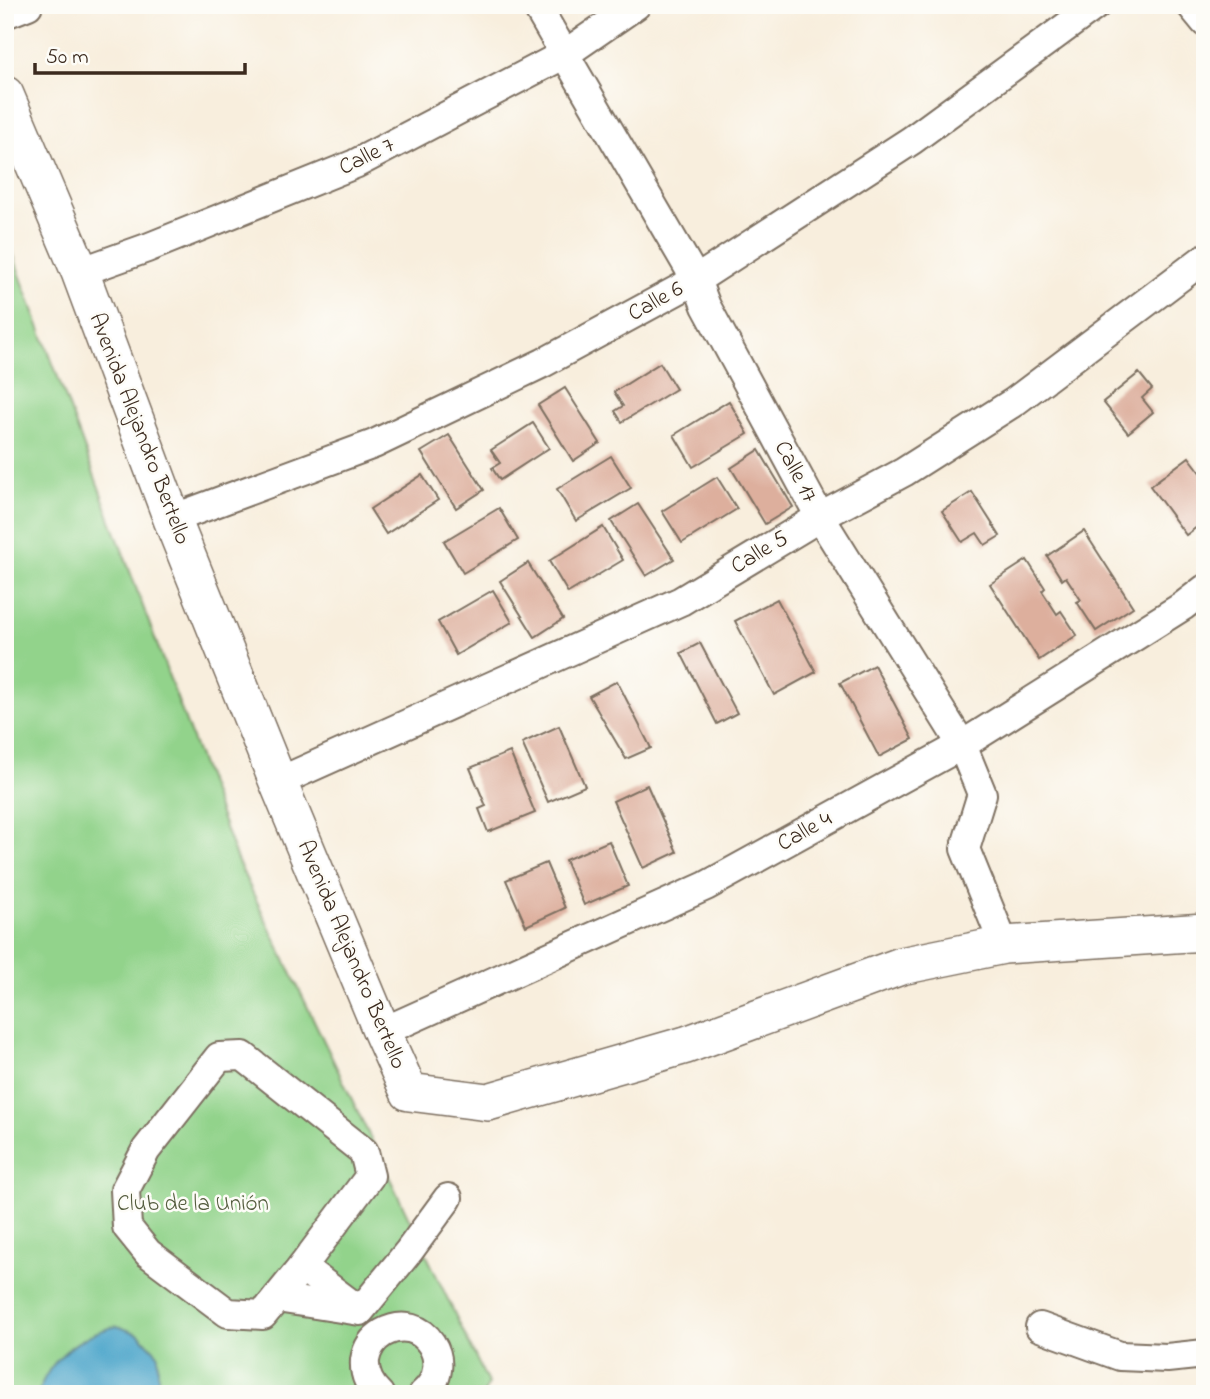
<svg xmlns="http://www.w3.org/2000/svg" width="1210" height="1399" viewBox="0 0 1210 1399" font-family="'Indie Flower',sans-serif">
  <style>
    .green { fill: #92d38b; stroke: #667e54; stroke-width: 2 }
    .water { fill: #4ca5ca; stroke: #446874; stroke-width: 2 }
    .building { fill: #ddaf9d }
    .lines { fill: none; stroke-linecap: round; stroke-linejoin: round }
    .minor-casing { stroke: #7d6f61; stroke-width: 32 }
    .major-casing { stroke: #7d6f61; stroke-width: 40 }
    .minor { stroke: #fff; stroke-width: 28 }
    .major { stroke: #fff; stroke-width: 37 }
    .labels { text-anchor: middle; dominant-baseline: central; stroke-width: 5; stroke-linejoin: round; paint-order: stroke }
    .street-label { font-size: 23px; fill: #3b2a1e; stroke: #fdfcf7 }
    .park-label { font-size: 23px; fill: #555d3f; stroke: #fdfcf7 }
  </style>
  <rect width="100%" height="100%" fill="#fdfcf7"/>
  <filter id="ink" filterUnits="userSpaceOnUse"><feTurbulence type="fractalNoise" baseFrequency=".0143" numOctaves="2"/><feDisplacementMap in="SourceGraphic" scale="14" xChannelSelector="R" yChannelSelector="G"/><feConvolveMatrix kernelMatrix="1 2 1 2 8 2 1 2 1" color-interpolation-filters="sRGB"/></filter>
  <filter id="wash" filterUnits="userSpaceOnUse"><feTurbulence type="fractalNoise" baseFrequency=".00686" numOctaves="4" result="noise"/><feDisplacementMap in="SourceGraphic" scale="28" xChannelSelector="R" yChannelSelector="G"/><feGaussianBlur stdDeviation="1.57" result="paint"/><feColorMatrix in="noise" values="0 0 0 0 0 0 0 0 0 0 0 0 0 0 0 0 0 1.4 0 .05"/><feComposite in="paint" operator="in"/></filter>
  <g filter="url(#wash)">
    <rect width="100%" height="100%" fill="#f8eedd"/>
    <path class="green" d="M5,229l14,43 218,588 251,523 -4,11h-479z"/>
    <path class="water" d="M117,1326l22,8 19,20v40h-120c7,-24 25,-44 47,-56 9,-6 22,-9 32,-12z"/>
    <g id="blocks">
      <g class="building">
        <path d="M660,363l16,26 -54,33 -7,-11 8,-5 -9,-14z"/>
        <path d="M1139,373l13,16 -10,9 11,14 -25,21 -25,-31z"/>
        <path d="M565,388l35,55 -27,18 -35,-56z"/>
        <path d="M729,401l19,33 -55,33 -19,-32z"/>
        <path d="M533,423l16,25 -49,32 -8,-12 8,-5 -9,-13z"/>
        <path d="M449,435l35,55 -28,18 -35,-56z"/>
        <path d="M759,450l34,57 -28,17 -34,-56z"/>
        <path d="M611,456l20,32 -55,33 -19,-32z"/>
        <path d="M1189,457l16,21v43l-19,14 -36,-49z"/>
        <path d="M422,475l16,25 -52,34 -16,-25z"/>
        <path d="M717,477l20,32 -55,34 -20,-32z"/>
        <path d="M972,492l28,44 -15,9 -8,-12 -15,9 -20,-31z"/>
        <path d="M638,504l36,55 -28,17 -35,-55z"/>
        <path d="M499,508l19,32 -55,33 -19,-32z"/>
        <path d="M603,527l20,33 -55,33 -19,-32z"/>
        <path d="M1084,531l49,76 -37,24 -19,-29 4,-2 -15,-23 -4,3 -15,-24z"/>
        <path d="M1027,560l18,28 -3,3 15,23 4,-3 16,24 -38,25 -49,-76z"/>
        <path d="M528,563l35,56 -28,18 -35,-56z"/>
        <path d="M493,590l19,32 -56,33 -18,-33z"/>
        <path d="M777,599l39,73 -42,23 -39,-74z"/>
        <path d="M700,643l37,70 -20,11 -36,-71z"/>
        <path d="M874,665l39,74 -34,18 -39,-74z"/>
        <path d="M617,681l34,67 -25,11 -37,-63z"/>
        <path d="M559,726l26,60 -37,16 -26,-59z"/>
        <path d="M510,752l25,61 -47,19 -9,-23 7,-3 -16,-38z"/>
        <path d="M647,785l30,67 -34,16 -30,-67z"/>
        <path d="M609,841l19,45 -44,19 -19,-45z"/>
        <path d="M546,863l19,45 -39,18 -20,-46z"/>
      </g>
    </g>
  </g>
  <g filter="url(#ink)">
    <use href="#blocks" fill-opacity="0" stroke="#7d6f61" stroke-width="2"/>
    <g class="lines">
      <g class="minor-casing">
        <g id="minor">
          <path d="M536,5l160,275 10,26 114,211 142,228 20,49 -17,55 39,96"/>
          <path d="M1191,5l14,17"/>
          <path d="M5,14l23,-9"/>
          <path d="M80,272l67,-24 208,-84 210,-110 71,-49"/>
          <path d="M172,519l202,-75 169,-81 153,-83 216,-140 184,-135"/>
          <path d="M278,782l403,-181 139,-84 84,-45 110,-70 191,-144"/>
          <path d="M382,1032l324,-146 256,-141 221,-139 22,-17"/>
          <path d="M243,1056l121,96 6,24 -68,91 -39,48 -35,-2 -80,-60 -21,-26 -2,-37 21,-40 73,-93z"/>
          <path d="M302,1267l53,40"/>
          <path d="M277,1298l83,13 49,-60 39,-53"/>
          <path d="M1040,1327l80,29 47,2 38,-4"/>
          <path d="M379,1394c-10,-9 -15,-21 -14,-34 2,-12 8,-21 18,-27 40,-23 75,31 40,61"/>
        </g>
      </g>
      <g class="major-casing">
        <path id="major" d="M5,95l75,177 92,247 106,263 104,250 27,60 79,10 198,-57 215,-79 103,-21 201,-13"/>
      </g>
      <use href="#minor" class="minor"/>
      <use href="#major" class="major"/>
    </g>
  </g>
  <g class="labels">
    <g class="street-label">
      <text transform="translate(367 157) rotate(-26)">Calle 7</text>
      <text transform="translate(656 302) rotate(-29)">Calle 6</text>
      <text transform="translate(139 429) rotate(69)">Avenida Alejandro Bertello</text>
      <text transform="translate(795 472) rotate(62)">Calle 17</text>
      <text transform="translate(760 553) rotate(-31)">Calle 5</text>
      <text transform="translate(805 832) rotate(-29)">Calle 4</text>
      <text transform="translate(351 955) rotate(67)">Avenida Alejandro Bertello</text>
    </g>
    <g class="park-label">
      <text x="193" y="1204">Club de la Unión</text>
    </g>
  </g>
  <rect width="1210" height="1399" fill="none" stroke="#fdfcf7" stroke-width="28"/>
  <path d="M35 63v10h210v-10" fill="none" stroke="#3b2a1e" stroke-width="3.5"/>
  <text x="46" y="63" font-size="21" fill="#3b2a1e" stroke="#fdfcf7" stroke-width="5" paint-order="stroke">50 m</text>
</svg>
